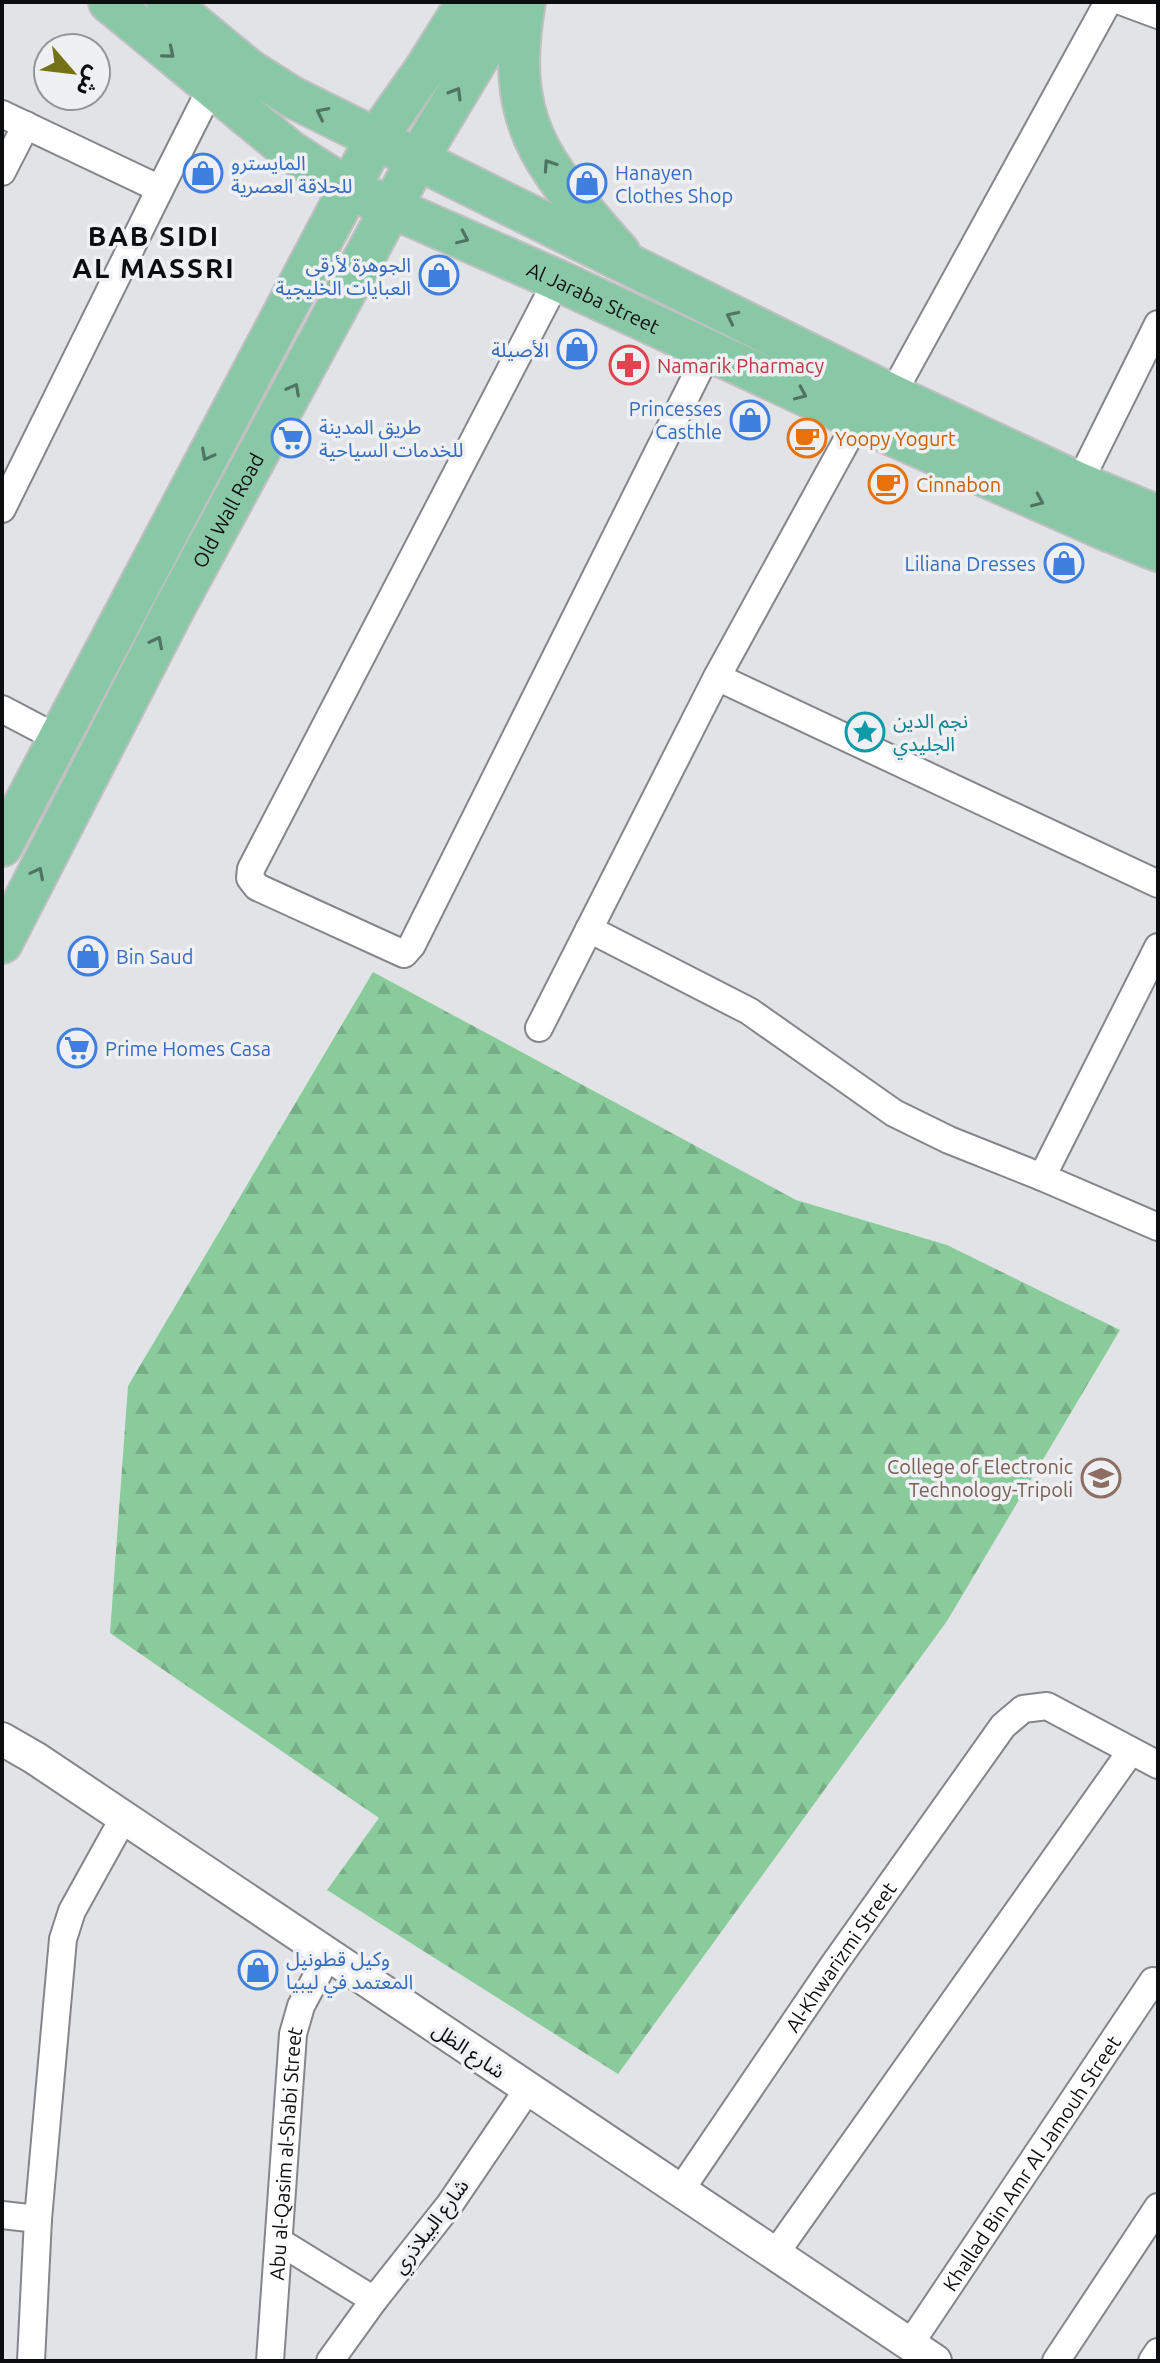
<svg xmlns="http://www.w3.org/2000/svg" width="1160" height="2363" viewBox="0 0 1160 2363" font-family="Ubuntu,'Noto Sans Arabic',sans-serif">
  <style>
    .forest { fill: url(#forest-firs) }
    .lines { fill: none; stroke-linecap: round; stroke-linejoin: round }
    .minor-casing { stroke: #848689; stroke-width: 30 }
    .tertiary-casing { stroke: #848689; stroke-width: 36 }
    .primary-casing { stroke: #c0c0c0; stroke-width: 44 }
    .minor { stroke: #fff; stroke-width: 26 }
    .tertiary { stroke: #fff; stroke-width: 32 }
    .primary { stroke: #89c8a7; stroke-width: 40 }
    .oneway { stroke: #517462 }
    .labels { text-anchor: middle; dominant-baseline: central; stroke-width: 7; stroke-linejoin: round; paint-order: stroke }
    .shop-label { font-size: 20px; fill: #366cbe; stroke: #eef0f4; text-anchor: start }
    .street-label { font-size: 20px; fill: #0c0d0e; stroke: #eef0f4 }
    .health-label { font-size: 20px; fill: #be3a42; stroke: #eef0f4; text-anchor: start }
    .food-label { font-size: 20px; fill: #c56008; stroke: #eef0f4; text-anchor: start }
    .culture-label { font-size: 20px; fill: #0d838f; stroke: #eef0f4; text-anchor: start }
    .education-label { font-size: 20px; fill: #785e54; stroke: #eef0f4; text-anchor: end }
    .district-label { font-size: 28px; font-weight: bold; letter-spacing: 2px; fill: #0c0d0e; stroke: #eef0f4 }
  </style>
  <defs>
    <pattern id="forest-firs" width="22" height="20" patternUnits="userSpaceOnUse" patternTransform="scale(2)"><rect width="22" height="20" fill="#8acb9b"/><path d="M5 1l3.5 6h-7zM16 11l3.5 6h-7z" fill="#76ad84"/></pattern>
  </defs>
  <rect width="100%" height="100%" fill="#e1e3e6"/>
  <path class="forest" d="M373,972l423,228 151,45 173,85 -173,291 -329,453 -291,-184 52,-72 -269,-185 18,-247z"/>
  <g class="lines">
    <g class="minor-casing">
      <g id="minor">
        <path d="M1123,2l35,13"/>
        <path d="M2,114l158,75 -158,320"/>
        <path d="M2,172l24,-47"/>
        <path d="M160,189l51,-101"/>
        <path d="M557,280l-306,589 -1,9 7,9 147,67 8,-9 296,-593"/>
        <path d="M1079,483l79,-159"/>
        <path d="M717,677l441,207"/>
        <path d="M2,709l55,29"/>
        <path d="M589,929l160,82 145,102 55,27 93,37"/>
        <path d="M1158,947l-116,230 116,50"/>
        <path d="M539,1028l178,-351 141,-257 34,-25 216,-393"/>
        <path id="s1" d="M680,2191l152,-224 171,-241 20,-17 24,-3 111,59"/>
        <path d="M2,2215l36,4"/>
        <path d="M280,2242l94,58"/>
        <path d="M775,2254l356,-503"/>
        <path id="s2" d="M910,2344l243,-363"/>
        <path d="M31,2361l7,-142 25,-280 9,-28 51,-92"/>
        <path id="s3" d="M270,2361l23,-327 8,-28 27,-51"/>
        <path d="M330,2361l44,-61 76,-96 78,-115"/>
        <path d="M1056,2361l102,-154"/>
        <path d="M1152,2361l6,-9"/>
      </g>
    </g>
    <g class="tertiary-casing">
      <path id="tertiary" d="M2,1739l33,19 900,603"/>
    </g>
    <g class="primary-casing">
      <g id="primary">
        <path id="s4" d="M109,2l181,149 59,38 208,91 301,140 241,107 59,24"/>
        <path d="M167,2l81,67 44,28 600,298 187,88 79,33"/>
        <path d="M525,2c-22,123 19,164 95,251"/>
        <path d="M2,846l373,-706 50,-71 42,-67"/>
        <path id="s5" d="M2,943l173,-336 242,-447 95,-158"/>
      </g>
    </g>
    <use href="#minor" class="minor"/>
    <use href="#tertiary" class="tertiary"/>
    <use href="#primary" class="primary"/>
  </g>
  <defs><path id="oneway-chevron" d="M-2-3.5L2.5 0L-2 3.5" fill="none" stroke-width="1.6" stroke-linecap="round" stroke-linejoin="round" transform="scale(2)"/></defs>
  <g class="oneway">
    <use href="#oneway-chevron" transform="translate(169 53) rotate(40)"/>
    <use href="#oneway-chevron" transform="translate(456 93) rotate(-59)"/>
    <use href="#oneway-chevron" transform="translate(322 113) rotate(-153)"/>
    <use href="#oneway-chevron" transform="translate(549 165) rotate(-124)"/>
    <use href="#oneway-chevron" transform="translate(463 238) rotate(24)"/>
    <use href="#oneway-chevron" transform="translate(732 317) rotate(-154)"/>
    <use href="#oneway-chevron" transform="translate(294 389) rotate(-62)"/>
    <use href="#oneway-chevron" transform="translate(801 394) rotate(24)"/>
    <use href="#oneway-chevron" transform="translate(207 455) rotate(118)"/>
    <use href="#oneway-chevron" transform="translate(1038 501) rotate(24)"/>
    <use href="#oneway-chevron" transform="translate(157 642) rotate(-63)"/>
    <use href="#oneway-chevron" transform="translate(38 873) rotate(-63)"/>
  </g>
  <defs>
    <g id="shop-ring" transform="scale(2)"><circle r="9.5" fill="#eef0f4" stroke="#3f7fe0" stroke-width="1.5"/><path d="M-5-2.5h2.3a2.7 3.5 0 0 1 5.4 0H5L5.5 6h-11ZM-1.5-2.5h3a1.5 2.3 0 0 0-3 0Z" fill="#3f7fe0"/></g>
    <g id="pharmacy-ring" transform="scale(2)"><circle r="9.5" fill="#eef0f4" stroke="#e0444e" stroke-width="1.5"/><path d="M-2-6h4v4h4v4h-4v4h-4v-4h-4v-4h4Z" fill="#e0444e"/></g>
    <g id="supermarket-ring" transform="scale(2)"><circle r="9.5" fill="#eef0f4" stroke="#3f7fe0" stroke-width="1.5"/><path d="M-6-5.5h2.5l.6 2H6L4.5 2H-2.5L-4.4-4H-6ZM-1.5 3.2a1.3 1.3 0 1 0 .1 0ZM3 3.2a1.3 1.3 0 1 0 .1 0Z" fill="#3f7fe0"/></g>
    <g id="cafe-ring" transform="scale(2)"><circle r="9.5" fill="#eef0f4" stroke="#e8710a" stroke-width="1.5"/><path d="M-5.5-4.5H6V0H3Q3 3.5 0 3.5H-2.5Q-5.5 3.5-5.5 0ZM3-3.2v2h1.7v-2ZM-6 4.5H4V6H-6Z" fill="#e8710a"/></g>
    <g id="sight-ring" transform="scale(2)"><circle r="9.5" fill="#eef0f4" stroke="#0f9aa8" stroke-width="1.5"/><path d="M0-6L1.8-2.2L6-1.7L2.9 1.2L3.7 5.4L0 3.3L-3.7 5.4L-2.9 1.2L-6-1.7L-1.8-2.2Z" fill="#0f9aa8"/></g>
    <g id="university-ring" transform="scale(2)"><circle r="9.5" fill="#eef0f4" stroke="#8d6e63" stroke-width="1.5"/><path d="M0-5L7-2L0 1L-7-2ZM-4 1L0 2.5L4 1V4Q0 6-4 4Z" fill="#8d6e63"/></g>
  </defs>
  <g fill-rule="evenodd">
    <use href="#shop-ring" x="203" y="173"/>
    <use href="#shop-ring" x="587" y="183"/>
    <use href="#shop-ring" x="439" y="275"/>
    <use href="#shop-ring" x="577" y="349"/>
    <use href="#pharmacy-ring" x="629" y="365"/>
    <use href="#shop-ring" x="750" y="420"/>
    <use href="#supermarket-ring" x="291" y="438"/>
    <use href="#cafe-ring" x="807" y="438"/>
    <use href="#cafe-ring" x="888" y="484"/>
    <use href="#shop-ring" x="1064" y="563"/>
    <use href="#sight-ring" x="865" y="732"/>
    <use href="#shop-ring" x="88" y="956"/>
    <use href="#supermarket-ring" x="77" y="1048"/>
    <use href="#university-ring" x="1101" y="1478"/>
    <use href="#shop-ring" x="258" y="1970"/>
  </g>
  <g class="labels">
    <g class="shop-label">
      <text x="231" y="162">المايسترو<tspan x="231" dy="23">للحلاقة العصرية</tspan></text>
      <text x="615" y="172">Hanayen<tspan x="615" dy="23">Clothes Shop</tspan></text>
      <text x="411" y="264" text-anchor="end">الجوهرة لأرقى<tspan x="411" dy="23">العبايات الخليجية</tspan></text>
      <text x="549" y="349" text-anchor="end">الأصيلة</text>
      <text x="722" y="408" text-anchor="end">Princesses<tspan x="722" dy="23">Casthle</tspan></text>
      <text x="319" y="426">طريق المدينة<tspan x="319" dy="23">للخدمات السياحية</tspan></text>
      <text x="1036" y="563" text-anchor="end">Liliana Dresses</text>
      <text x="116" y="956">Bin Saud</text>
      <text x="105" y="1048">Prime Homes Casa</text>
      <text x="286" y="1958">وكيل قطونيل<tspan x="286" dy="23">المعتمد في ليبيا</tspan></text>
    </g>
    <g class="street-label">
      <text stroke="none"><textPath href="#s4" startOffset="572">Al Jaraba Street</textPath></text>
      <text stroke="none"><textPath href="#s5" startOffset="488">Old Wall Road</textPath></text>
      <text stroke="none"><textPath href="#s1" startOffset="284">Al-Khwarizmi Street</textPath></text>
      <text transform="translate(469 2050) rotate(34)">شارع الظل</text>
      <text stroke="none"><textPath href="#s3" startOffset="208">Abu al-Qasim al-Shabi Street</textPath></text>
      <text stroke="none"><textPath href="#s2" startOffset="218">Khallad Bin Amr Al Jamouh Street</textPath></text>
      <text transform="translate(430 2226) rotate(-53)">شارع البيلاذري</text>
    </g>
    <g class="health-label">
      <text x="657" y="365">Namarik Pharmacy</text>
    </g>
    <g class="food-label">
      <text x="835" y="438">Yoopy Yogurt</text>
      <text x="916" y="484">Cinnabon</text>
    </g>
    <g class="culture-label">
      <text x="893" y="720">نجم الدين<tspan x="893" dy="23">الجليدي</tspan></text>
    </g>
    <g class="education-label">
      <text x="1073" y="1466">College of Electronic<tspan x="1073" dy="23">Technology-Tripoli</tspan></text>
    </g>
    <g class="district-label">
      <text x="154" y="235">BAB SIDI<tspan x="154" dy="32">AL MASSRI</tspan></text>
    </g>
  </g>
  <rect width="1160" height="2363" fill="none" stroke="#0c0d0e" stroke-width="8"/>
  <g transform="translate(72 72) rotate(118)"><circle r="38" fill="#eef0f4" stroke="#949598" stroke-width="2"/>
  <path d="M0-6L14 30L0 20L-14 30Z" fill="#757216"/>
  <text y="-12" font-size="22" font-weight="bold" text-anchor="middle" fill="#0c0d0e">ش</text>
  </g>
</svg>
